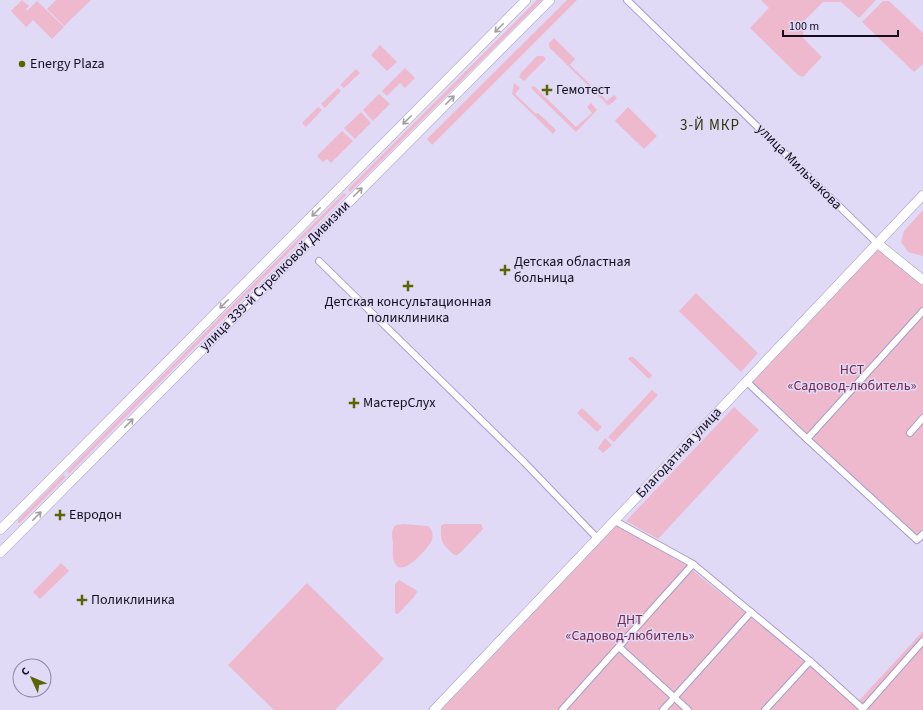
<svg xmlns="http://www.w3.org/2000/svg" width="923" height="710" viewBox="0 0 923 710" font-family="'Source Sans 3',sans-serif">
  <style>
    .green { fill: #eeb9cc }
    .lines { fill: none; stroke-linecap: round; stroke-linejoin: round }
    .street-casing { stroke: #a79cca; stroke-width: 8 }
    .secondary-casing { stroke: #a79cca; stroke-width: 10 }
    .street { stroke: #fff; stroke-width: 6 }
    .secondary { stroke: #fff; stroke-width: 9 }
    .oneway { stroke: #a09fa5 }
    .poi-dot { fill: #5c6402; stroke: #e0daf7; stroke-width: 1.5 }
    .labels { text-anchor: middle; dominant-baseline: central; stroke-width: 3; stroke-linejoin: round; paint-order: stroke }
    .poi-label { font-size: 14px; fill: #120e1e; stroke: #e0daf7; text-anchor: start }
    .street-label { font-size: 14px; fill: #120e1e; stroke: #e0daf7 }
    .park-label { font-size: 14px; fill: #77284c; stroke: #e0daf7 }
    .neighbourhood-label { font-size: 15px; letter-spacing: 1px; fill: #31350d; stroke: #e0daf7 }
  </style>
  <rect width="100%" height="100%" fill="#e0daf7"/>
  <g class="green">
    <path d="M22,0l7,6 -3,3 1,2 10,-10 27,26 -12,12 -19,-19 -7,7 -15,-16z"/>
    <path d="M56,0h35l-27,26 -17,-17z"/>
    <path d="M537,0h5l-192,192 -2,-3z"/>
    <path d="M567,0h10l-145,145 -5,-6z"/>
    <path d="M761,0h115l-17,18 -18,-16h-18l-19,19 -1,17 19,19 -19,20 -5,-2 -48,-47 19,-20z"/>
    <path d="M883,1h6l34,32v31l-9,8 -52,-50z"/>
    <path d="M554,38l21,21 -5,6 37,36 7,-6 3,3 -5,5 -4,2 -59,-58v-4z"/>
    <path d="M380,45l17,17 -10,9 -16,-16z"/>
    <path d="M537,56h6l3,3 -22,22 -5,-4 2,-2 -1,-1z"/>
    <path d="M405,68l10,10 -10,10 -5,-5 -13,13 -5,-5z"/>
    <path d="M356,69l4,4 -16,15 -4,-3z"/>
    <path d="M514,83l6,5 -5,6 21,20 2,-1 18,17 -3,4 -41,-40z"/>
    <path d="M534,86l42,41 16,-14 -5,-6 4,-4 6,7 -21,22 -45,-44z"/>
    <path d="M338,88l3,3 -16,17 -4,-4z"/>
    <path d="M379,94l11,10 -17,17 -10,-11z"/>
    <path d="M318,107l4,3 -16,17 -4,-4z"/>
    <path d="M628,107l29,29 -13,13 -29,-28z"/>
    <path d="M361,112l10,11 -16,16 -11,-11z"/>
    <path d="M342,131l11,10 -22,22 -4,-4 -4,3 -6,-6z"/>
    <path d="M344,193l2,2 -277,279 -2,-3z"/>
    <path d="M923,210v46l-15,-4 -7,-10 3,-11z"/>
    <path d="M878,248l45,37v243l-7,8 -165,-155z"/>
    <path d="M696,293l62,60 -17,19 -62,-61z"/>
    <path d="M630,357h3l18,17 1,2 -3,3 -21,-20z"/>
    <path d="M652,390l6,5 -44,47 -6,-5z"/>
    <path d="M734,407l25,23 -101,109 -32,-18z"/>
    <path d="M582,408l20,19 -5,5 -20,-19z"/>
    <path d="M605,438l7,7 -9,8 -5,-5z"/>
    <path d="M63,475l3,2 -46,46h-2v-3z"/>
    <path d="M403,524l25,2c6,5 6,13 1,19 -5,7 -29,35 -35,16 -2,-5 -1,-13 -1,-19 -1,-4 -2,-11 1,-15 2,-3 6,-2 9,-3z"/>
    <path d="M444,524h37l2,5 -23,24 -3,2c-4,0 -5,-2 -8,-5 -9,-8 -8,-12 -8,-24z"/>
    <path d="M615,524l71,41 171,138 66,-72v79h-485z"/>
    <path d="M61,563l8,8 -29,28 -7,-7z"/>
    <path d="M399,580l17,10 1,2 -3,5 -16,17 -3,-1v-29z"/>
    <path d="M307,583l77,76 -49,51h-61l-46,-45z"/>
  </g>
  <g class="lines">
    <g class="street-casing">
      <g id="street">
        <path d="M627,0l250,243"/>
        <path d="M319,261l205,201 74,77"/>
        <path d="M746,381l61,58 110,101 6,-6"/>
        <path d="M910,433l13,-15"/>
        <path d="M807,439l116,-128"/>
        <path d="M615,521l78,43 117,97 53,48"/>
        <path d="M619,647l69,63"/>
        <path d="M562,710l131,-146"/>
        <path d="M663,710l88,-98"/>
        <path d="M765,710l45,-49"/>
        <path d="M862,710l61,-69"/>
      </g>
    </g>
    <g class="secondary-casing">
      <g id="secondary">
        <path d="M877,243l46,37"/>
        <path d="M0,530l526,-530"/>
        <path d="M0,553l550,-553"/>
        <path d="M434,710c164,-171 326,-343 489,-515"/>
      </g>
    </g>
    <use href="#street" class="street"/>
    <use href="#secondary" class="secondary"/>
  </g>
  <defs><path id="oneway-shaft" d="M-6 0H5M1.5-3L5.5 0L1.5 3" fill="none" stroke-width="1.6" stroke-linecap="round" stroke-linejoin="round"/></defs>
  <g class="oneway">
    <use href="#oneway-shaft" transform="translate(499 28) rotate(135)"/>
    <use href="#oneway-shaft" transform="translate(450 100) rotate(-45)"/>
    <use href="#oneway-shaft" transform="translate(407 120) rotate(135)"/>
    <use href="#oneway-shaft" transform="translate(358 192) rotate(-45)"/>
    <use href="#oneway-shaft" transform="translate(316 212) rotate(135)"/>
    <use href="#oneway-shaft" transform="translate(224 304) rotate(135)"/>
    <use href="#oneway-shaft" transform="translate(129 423) rotate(-45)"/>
    <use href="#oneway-shaft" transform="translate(37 516) rotate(-45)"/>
  </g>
  <g class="poi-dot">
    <circle cx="22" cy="64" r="4"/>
    <path d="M545 84h4v4h4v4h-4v4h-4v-4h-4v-4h4z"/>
    <path d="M503 264h4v4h4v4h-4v4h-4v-4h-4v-4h4z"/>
    <path d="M406 280h4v4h4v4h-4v4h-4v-4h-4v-4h4z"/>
    <path d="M352 397h4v4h4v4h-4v4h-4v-4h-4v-4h4z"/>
    <path d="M58 509h4v4h4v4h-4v4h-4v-4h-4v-4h4z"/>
    <path d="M80 594h4v4h4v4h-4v4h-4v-4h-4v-4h4z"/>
  </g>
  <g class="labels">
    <g class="poi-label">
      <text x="30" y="64">Energy Plaza</text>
      <text x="556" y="90">Гемотест</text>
      <text x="514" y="262">Детская областная<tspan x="514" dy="16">больница</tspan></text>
      <text x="408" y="302" text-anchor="middle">Детская консультационная<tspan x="408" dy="16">поликлиника</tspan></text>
      <text x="363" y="403">МастерСлух</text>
      <text x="69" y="515">Евродон</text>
      <text x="91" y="600">Поликлиника</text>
    </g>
    <g class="street-label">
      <text transform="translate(799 167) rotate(45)">улица Мильчакова</text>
      <text transform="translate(275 276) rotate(-45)">улица 339-й Стрелковой Дивизии</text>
      <text transform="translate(679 453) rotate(-47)">Благодатная улица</text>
    </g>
    <g class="park-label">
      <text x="852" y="370">НСТ<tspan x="852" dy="16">«Садовод-любитель»</tspan></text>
      <text x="630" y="620">ДНТ<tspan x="630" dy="16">«Садовод-любитель»</tspan></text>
    </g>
    <g class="neighbourhood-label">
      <text x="710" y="125">3-Й МКР</text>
    </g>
  </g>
  <g transform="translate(32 678) rotate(314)"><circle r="19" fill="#e0daf7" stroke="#8e88a0"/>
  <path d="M0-3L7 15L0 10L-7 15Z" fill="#5c6402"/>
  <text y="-6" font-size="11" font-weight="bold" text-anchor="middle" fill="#120e1e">С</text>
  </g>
  <path d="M783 30v6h115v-6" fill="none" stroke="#120e1e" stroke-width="2"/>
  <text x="789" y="30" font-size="12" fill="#120e1e" stroke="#e0daf7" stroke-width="3" paint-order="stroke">100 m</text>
</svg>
